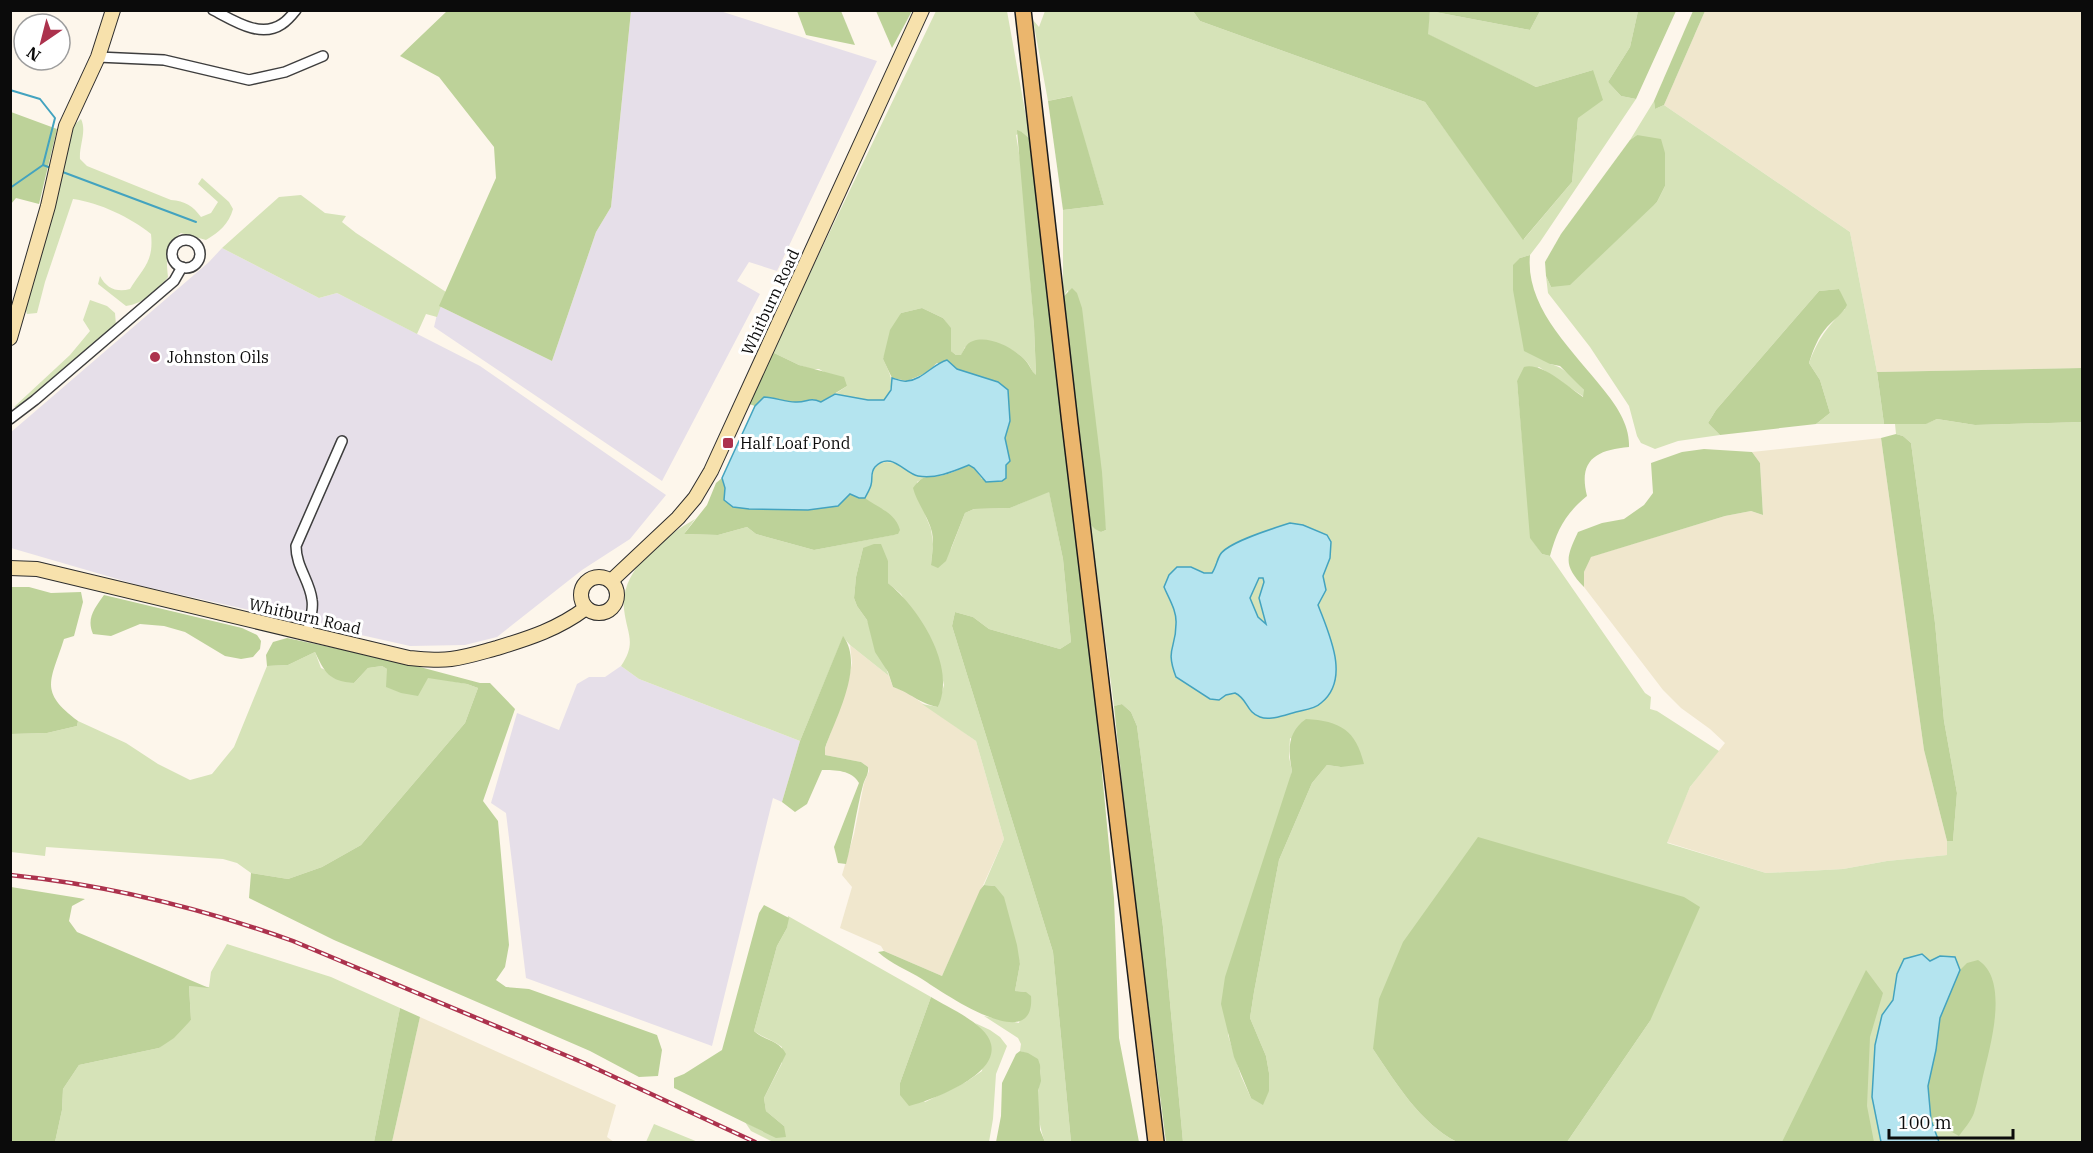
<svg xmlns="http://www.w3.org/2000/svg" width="2093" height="1153" viewBox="0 0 2093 1153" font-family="'IBM Plex Serif',serif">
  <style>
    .industrial { fill: #e6dfe9 }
    .farmland { fill: #f0e7cd }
    .green { fill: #d6e3b8; fill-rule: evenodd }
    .forest { fill: #bdd299 }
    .water { fill: #b4e4ef; stroke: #43a3bf; stroke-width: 1.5; fill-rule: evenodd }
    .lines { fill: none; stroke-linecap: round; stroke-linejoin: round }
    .stream { stroke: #43a3bf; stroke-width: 2 }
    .street-casing { stroke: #3e3e3e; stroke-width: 12 }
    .secondary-casing { stroke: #2d2d2d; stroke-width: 16 }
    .primary-casing { stroke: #1c1c1c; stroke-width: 18 }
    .street { stroke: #fff; stroke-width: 9 }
    .secondary { stroke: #f7e1ac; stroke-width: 14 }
    .primary { stroke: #ebb66d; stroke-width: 15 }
    .rail-casing { stroke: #ac324d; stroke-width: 4.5 }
    .rail { stroke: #fff; stroke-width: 2; stroke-dasharray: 7; stroke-linecap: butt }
    .poi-dot { fill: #ac324d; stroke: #fff; stroke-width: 2 }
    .labels { text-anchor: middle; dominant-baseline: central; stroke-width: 6; stroke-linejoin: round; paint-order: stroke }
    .street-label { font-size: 16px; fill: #0b0b0b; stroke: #fff }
    .poi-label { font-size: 16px; fill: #0b0b0b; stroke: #fff; text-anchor: start }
  </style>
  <rect width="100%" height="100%" fill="#fdf6eb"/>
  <g class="industrial">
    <path d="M631,11h89l157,50 -100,210 -28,-9 -12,19 23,13 -98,187 -228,-154 5,-21 113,55 44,-129 15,-25z"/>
    <path d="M222,248l97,50 18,-5 143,73 186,129 -36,44 -48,31 -85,67 -32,8 -55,1 -272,-61 -127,-37 -1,-115 199,-171z"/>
    <path d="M621,666l18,13 161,62 -18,61 -9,-4 -61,248 -186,-68 -20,-165 -15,-10 26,-90 42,17 18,-46 12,-7h16z"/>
  </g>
  <g class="farmland">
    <path d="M1705,11h377v357l-205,4 -27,-140 -186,-127z"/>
    <path d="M1881,438l43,312 23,91v14l-60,6 -44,8 -77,4 -100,-31 24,-55 35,-44 -15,-14 -29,-21 -18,-18 -79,-103v-15l6,-15 135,-41 26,-5 12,4 -3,-52 -8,-11z"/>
    <path d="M850,645l39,31 4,11 12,4 71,50 28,98 -62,137 -58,-25 -3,-5 -41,-18 12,-41 -10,-12 12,-41 10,-51 5,-12 -1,-4 -7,-5 -36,-7v-7l21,-57 6,-28z"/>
    <path d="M420,1017l196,88 -9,32 7,5h-222z"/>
  </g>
  <g class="green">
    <path d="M936,11h71l23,128 -8,-7 -6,3 5,30 13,161 2,50c-5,-5 -6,-12 -11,-16 -18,-19 -36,-14 -60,-13l-4,9 -5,-1 -5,-4 -1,-23 -7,-10 -21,-10 -21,5 -18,46c8,17 13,24 2,41h-17l-33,-6 12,-8 -28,-17h-8l-12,-4 -27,-13z"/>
    <path d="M1045,11h148l7,10 225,81 99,137 48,-57 6,-64 15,-48 -57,17 -109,-53 3,-23 100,19 10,-19h98l-8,36 -22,35 13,14 15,3 -96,143 -10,13 -10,3 30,106c15,3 24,15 34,26v7l-45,-30 -22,14 14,157 11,16 8,2 95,137 6,4 -1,12 7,2 62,40 -29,36 -23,56 99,30 77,-4 44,-8 60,-6v-14h6l4,-48 -13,-72 -9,-98 -24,-180 -8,-7 -7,-2 -1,-10h30l12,-5 38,6 107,-3v720h-515l83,-121 -277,28c23,34 47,74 84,93h-274l-20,-215 -26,-201 -6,-14 -9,-8 -8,2 -24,-182 11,8 5,-2 -38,-240 -5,7v-87l41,-5 -33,-109 -23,5 -15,-81 6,7zM1290,738l51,29 -14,-2 -15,18 -33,77 -25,132 -4,26 16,38 3,17v18l-18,7 -10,-22 -13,-41 64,-264 -3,-14z"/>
    <path d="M1654,101l1,8 9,-4 186,127 27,140 7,52h-68l14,-11 -10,-33 -11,-17c9,-24 18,-36 36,-54l-6,-20 -20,2 -103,119 -8,13 12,12 -42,6 -23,8 -14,-6 -4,-7 -8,-30 -39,-59 -42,-54 -2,-17 5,11 106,-85 8,-16 -1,-14 -27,-37 -7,5z"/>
    <path d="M81,119c6,12 -2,27 -1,40l7,7 84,34c14,1 22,6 30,17l10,-4 7,-11 -20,-18 4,-6 27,24 4,7c-4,15 -14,23 -27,31l-25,-7c-16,13 -15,25 -13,44 -11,14 -25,27 -42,29l-28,-22 2,-8c6,12 17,17 30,13 13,-21 24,-27 21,-55 -21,-17 -51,-31 -78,-35l-28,83 -8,31 -10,1 -2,-7 44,-165 5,-17z"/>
    <path d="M301,195l24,18 21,3 -4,6 14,11 90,59 -9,25 -11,-3 -9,20 -80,-41 -18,5 -97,-50 57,-51z"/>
    <path d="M90,300l17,6 8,7 1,12 -96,83 -6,-1 56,-52 20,-24 -7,-11z"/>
    <path d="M885,462l13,1 18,13 13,-1 -12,7 9,35 5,12 2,15 -2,21 20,-16 14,-36 9,-4 36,-1 39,-17 14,68 8,83 -11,7 -71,-20 -16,-12 -18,-5 -3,14 101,326 18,190h-26c-6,-15 -8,-34 -7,-50 1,-8 4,-15 2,-24 -2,-9 -12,-15 -20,-17l1,-7 -3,-6 -34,-22 35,7 7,-31 -11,-1 5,-27 -25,-78 -11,-1 20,-46 -28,-98 -54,-37 16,3 6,-22 -6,-27 -37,-64 -13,-11v-22l-25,-13 -7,29 -2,21 3,8 10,14 22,56 -39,-31 -7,-8 -43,104 -161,-62 -18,-13c16,-24 6,-31 3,-57 -4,-40 40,-72 71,-90l-11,15 34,1 29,-8 9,7 58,16 84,-16 -14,-24 -9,-3 -10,-9c2,-5 5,-9 6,-14 2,-12 1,-18 14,-22z"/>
    <path d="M315,652l6,16 33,15 14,-15 14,-2 5,3 80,15 11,4 -13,35 -104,122 -39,22 -34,12 -37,-6 -14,-10 -14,-4 -177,-12 -1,9 -34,-4 -1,-118 37,-1 30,-7 1,-5 48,22 32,21 32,16 22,-6 22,-27 33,-81 21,-1z"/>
    <path d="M788,916l143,81 -31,86 25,19 41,-20 16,-11 4,-36 -11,-12 15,7 10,7 7,9 -11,28 -3,45 -4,23h-216l-22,-11 -6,-9 19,10 20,-6 -18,-15 -2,-13 18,-35v-16c-9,-7 -19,-9 -28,-16l23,-85 10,-18z"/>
    <path d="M227,944l104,33 69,31 -26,134h-319l7,-32 1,-21 16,-24 80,-17 32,-28 -2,-34 20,1 2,-15z"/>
    <path d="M654,1124l44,18h-52z"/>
  </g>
  <g class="forest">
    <path d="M447,11h184l-20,196 -15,25 -44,129 -113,-55 57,-128 -2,-31 -55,-70 -39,-21z"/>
    <path d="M797,11h44l14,34 -49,-10z"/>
    <path d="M876,11h36l-20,37z"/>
    <path d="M1193,11h347l-10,19 -100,-19 -2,23 108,53 57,-17 10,30 -25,18 -6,64 -49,58 -98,-138 -225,-81z"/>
    <path d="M1638,11h38l-40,88 -15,-3 -13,-14 22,-35z"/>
    <path d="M1693,11h12l-41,94 -9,4 -1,-8z"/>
    <path d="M1072,96l32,109 -41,5 -15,-109z"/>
    <path d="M11,112l46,17 -18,75 -23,-6 -5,6z"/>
    <path d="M1017,130l5,2 8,7 61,519 23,240 5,140 20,104h-68l-18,-190 -101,-326 3,-14 18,5 16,12 71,20 11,-7 -8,-83 -14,-67 -39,16 -36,1 -9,4 -19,48 -8,7 -7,-3c1,-11 3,-22 1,-33 -4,-16 -15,-29 -19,-44 13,-17 16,-9 31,-13 9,-2 17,-7 25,-10l5,3 8,11 24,-14 3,-4 -4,-23 5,-18 -34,-44 -39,-13 -11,10 -19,8 -15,-3 -9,-19 7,-29 11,-17 21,-5 21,10 8,10v23l5,4h5c3,-5 5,-12 12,-14 16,-6 41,7 52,19 5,5 6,11 11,15l-2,-49z"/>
    <path d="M1637,135l24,4 4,14v33l-8,16 -87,83 -19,2 -5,-11 -1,-14 16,-28 69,-94z"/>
    <path d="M1530,255c-5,53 43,95 73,134 13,16 27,36 26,58 -33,3 -51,13 -42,49 -22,18 -30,34 -37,60l-8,-2 -12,-16 -13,-157 7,-14c18,-5 44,20 59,30l1,-7 -24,-24 -10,-2 -26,-13 -11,-61v-25l7,-7z"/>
    <path d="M1072,288l5,5 5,15 20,164 4,58 -5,2 -6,-3 -5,-5 -27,-227z"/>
    <path d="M1839,289l8,16c-4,9 -13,14 -20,22 -9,10 -14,23 -18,36l11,17 10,33 -14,11 -96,11 -12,-12 8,-13 103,-119z"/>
    <path d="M772,352l27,13 45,12 3,9 -26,16c-12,-5 -13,0 -24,0 -10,1 -22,-5 -33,-5l-9,9 -9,-3z"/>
    <path d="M2082,368v54l-107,3 -38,-6 -11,5h-42l-7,-52z"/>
    <path d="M1896,434l7,2 8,7 24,180 9,98 13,72 -4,48h-6l-23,-91 -43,-312z"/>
    <path d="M1704,449l48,3 8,11 3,52 -12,-4 -26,5 -134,41 -7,15v15c-21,-22 -18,-29 -6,-55l24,-9 22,-4 20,-14 9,-12 -2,-30 31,-11z"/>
    <path d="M722,478l3,10 -1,12 25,9 59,1 30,-4 12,-12 9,4h6c13,10 30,14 35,32l-2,4 -4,1 -80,15 -58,-16 -9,-7 -29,8 -34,-1 23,-29 9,-22z"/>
    <path d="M874,544h7l7,17v22c31,25 69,84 50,124 -20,-4 -27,-14 -45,-20l-5,-15 -13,-20 -8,-32 -10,-14 -3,-8 2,-21 7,-29z"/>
    <path d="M10,587h19l22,6 30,-1 2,10 -9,34 -10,3c-13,42 -26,52 14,82l-1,5 -30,7 -36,1z"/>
    <path d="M104,595l138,33 15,7 4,6 -1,8 -7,8 -12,2 -16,-3 -40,-24 -21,-6 -24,-2 -29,12 -18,-2c-7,-16 2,-26 11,-39z"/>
    <path d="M843,636c22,29 -7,81 -18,112v7l36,7 7,5c1,7 -3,11 -5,18 -7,26 -10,53 -17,79l-8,-1 -4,-16 25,-64c-7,-13 -24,-13 -37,-13l-15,34 -12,8 -13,-10 18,-61z"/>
    <path d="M287,638l118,25 75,20h10l25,26 -32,92 15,20 11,124 -4,22 -9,13 10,7 23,2 128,46 5,15 -4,26 -19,1 -49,-26 -256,-111 -85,-42 2,-25 37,6 34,-12 39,-22 104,-122 13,-35 -11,-4 -39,-6 -10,18 -17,-3 -15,-6 1,-18 -5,-3 -14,2 -14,15c-25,-2 -29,-10 -39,-31l-27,13 -21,1 -1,-11 7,-13z"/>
    <path d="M1122,704l9,8 6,14 26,201 20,215h-17l-34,-263 -18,-173z"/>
    <path d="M1306,719c34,2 50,11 58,45l-23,3 -14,-2 -15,18 -33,77 -25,132 -4,26 16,38 3,17v18l-6,14 -12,-7 -17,-41 -13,-53 4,-27 67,-206c-4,-20 -5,-39 14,-52z"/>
    <path d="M1478,837l206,60 16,10 -50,114 -83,121h-110c-37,-19 -61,-59 -84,-93l6,-50 24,-57z"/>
    <path d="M984,885l11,1 9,11 13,48 3,19 -5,27 11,1 5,4c5,62 -89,-4 -109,-17 -14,-9 -31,-15 -44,-27l6,-1 58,25 38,-86z"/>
    <path d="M11,887l74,12 -13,7 -3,15 8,11 132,56 -20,-2 2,34 -17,18 -15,10 -80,17 -16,24 -1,21 -7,32h-44z"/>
    <path d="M764,905l25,13 -2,10 -10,18 -23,85c11,10 25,9 32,23l-22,44 2,13 18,15 2,11 -10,1 -102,-50v-10l10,-4 38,-24 37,-137z"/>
    <path d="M1978,960c32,20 12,87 5,116 -3,12 -5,25 -9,37 -3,8 -10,16 -15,23l-28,-16 -4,-34 9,-36 4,-32 20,-48 7,-7z"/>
    <path d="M1866,970l17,23 -13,44 -3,69 7,36h-92z"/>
    <path d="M931,997c16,10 56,27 60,47 8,31 -59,56 -82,62l-9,-11v-12z"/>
    <path d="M400,1008l20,9 -28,125h-18z"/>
    <path d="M1020,1051l8,2 10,6 2,6 1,16 -3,10 2,39 5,12h-49l5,-26 1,-33 14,-29z"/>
  </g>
  <g class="water">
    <path d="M947,360l10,9 41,13 10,8 2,31 -5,17 5,23 -4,4v13l-4,3 -16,1 -12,-14 -5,-3c-17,7 -33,14 -51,11 -13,-2 -27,-26 -43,-9 -5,6 -2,11 -4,18 -1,4 -4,9 -6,13h-6l-9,-4 -12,12 -30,4 -59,-1 -16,-2 -9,-7 1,-12 -3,-10 33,-72 9,-9c11,0 23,6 33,5 11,0 12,-5 24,0l14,-8 33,6h16l7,-10 1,-12c4,1 10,4 15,3 15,-1 26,-17 40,-21z"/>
    <path d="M1290,523l13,2 24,10 4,7 -1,16 -7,18 3,14 -8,15c11,29 33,74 3,98 -6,6 -17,7 -25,9 -11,3 -26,9 -36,5 -14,-5 -12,-18 -25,-24l-9,2 -7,5 -9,-1 -34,-22c-11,-29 0,-28 0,-53 1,-13 -7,-25 -12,-37l5,-12 8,-8h14l13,6h8c4,-6 5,-13 8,-18 7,-13 55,-27 70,-32zM1259,578h4l1,4 -5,16 7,26 -8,-7 -8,-19z"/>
    <path d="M1922,954l8,7 10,-5 15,1 5,13 -20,48 -4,32 -8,36 3,34 8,22h-58l-9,-45 3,-52 7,-30 11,-15 4,-26 7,-15z"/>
  </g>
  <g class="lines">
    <g class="stream">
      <path d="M10,90l30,9 15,19 -12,47"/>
      <path d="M43,165l8,3"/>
      <path d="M60,171l136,51"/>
      <path d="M10,188l33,-23"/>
    </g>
    <g class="street-casing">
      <g id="street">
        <path d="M213,10c20,10 47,29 69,14 5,-3 10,-9 14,-14"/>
        <path d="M98,57l66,3 85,20 36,-8 38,-16"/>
        <circle cx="186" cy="254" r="14"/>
        <path d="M10,419l25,-19 139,-119 8,-14"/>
        <path d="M307,633c2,-10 7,-22 5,-33 -2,-19 -16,-33 -16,-54l46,-105"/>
      </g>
    </g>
    <g class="secondary-casing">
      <g id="secondary">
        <path d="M10,338l38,-132 18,-80 32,-69 15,-47"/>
        <path d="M10,568l27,1 372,89c14,1 28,3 42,1 16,-2 31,-7 46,-11 33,-10 61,-19 89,-40"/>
        <circle cx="599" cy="595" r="18"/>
        <path d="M611,581l67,-63 17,-20 16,-27 211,-461"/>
      </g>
    </g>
    <g class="primary-casing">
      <path id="primary" d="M1023,10l47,414 86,718"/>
    </g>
    <use href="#street" class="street"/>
    <use href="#secondary" class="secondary"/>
    <use href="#primary" class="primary"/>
    <g class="rail-casing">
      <path id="rail" d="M10,875c98,10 191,33 283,66l291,122 171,79"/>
    </g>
    <use href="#rail" class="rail"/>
  </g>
  <g class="poi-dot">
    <circle cx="155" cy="357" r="6"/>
    <rect x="722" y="437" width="12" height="12" rx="3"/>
  </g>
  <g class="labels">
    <g class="street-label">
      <text transform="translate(770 302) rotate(-65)">Whitburn Road</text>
      <text transform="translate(305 616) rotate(13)">Whitburn Road</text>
    </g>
    <g class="poi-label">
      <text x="167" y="357">Johnston Oils</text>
      <text x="740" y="443">Half Loaf Pond</text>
    </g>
  </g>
  <rect width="2093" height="1153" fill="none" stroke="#0b0b0b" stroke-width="24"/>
  <g transform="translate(42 42) rotate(215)"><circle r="28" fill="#ffffff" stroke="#9d9d9d" stroke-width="1.5"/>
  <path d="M0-4.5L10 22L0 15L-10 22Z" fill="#ac324d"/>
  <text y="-9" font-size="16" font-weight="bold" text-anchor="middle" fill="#0b0b0b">N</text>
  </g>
  <path d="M1889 1129v9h124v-9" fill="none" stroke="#0b0b0b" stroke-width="3"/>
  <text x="1898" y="1129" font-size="18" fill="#0b0b0b" stroke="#ffffff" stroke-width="4.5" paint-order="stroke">100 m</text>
</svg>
